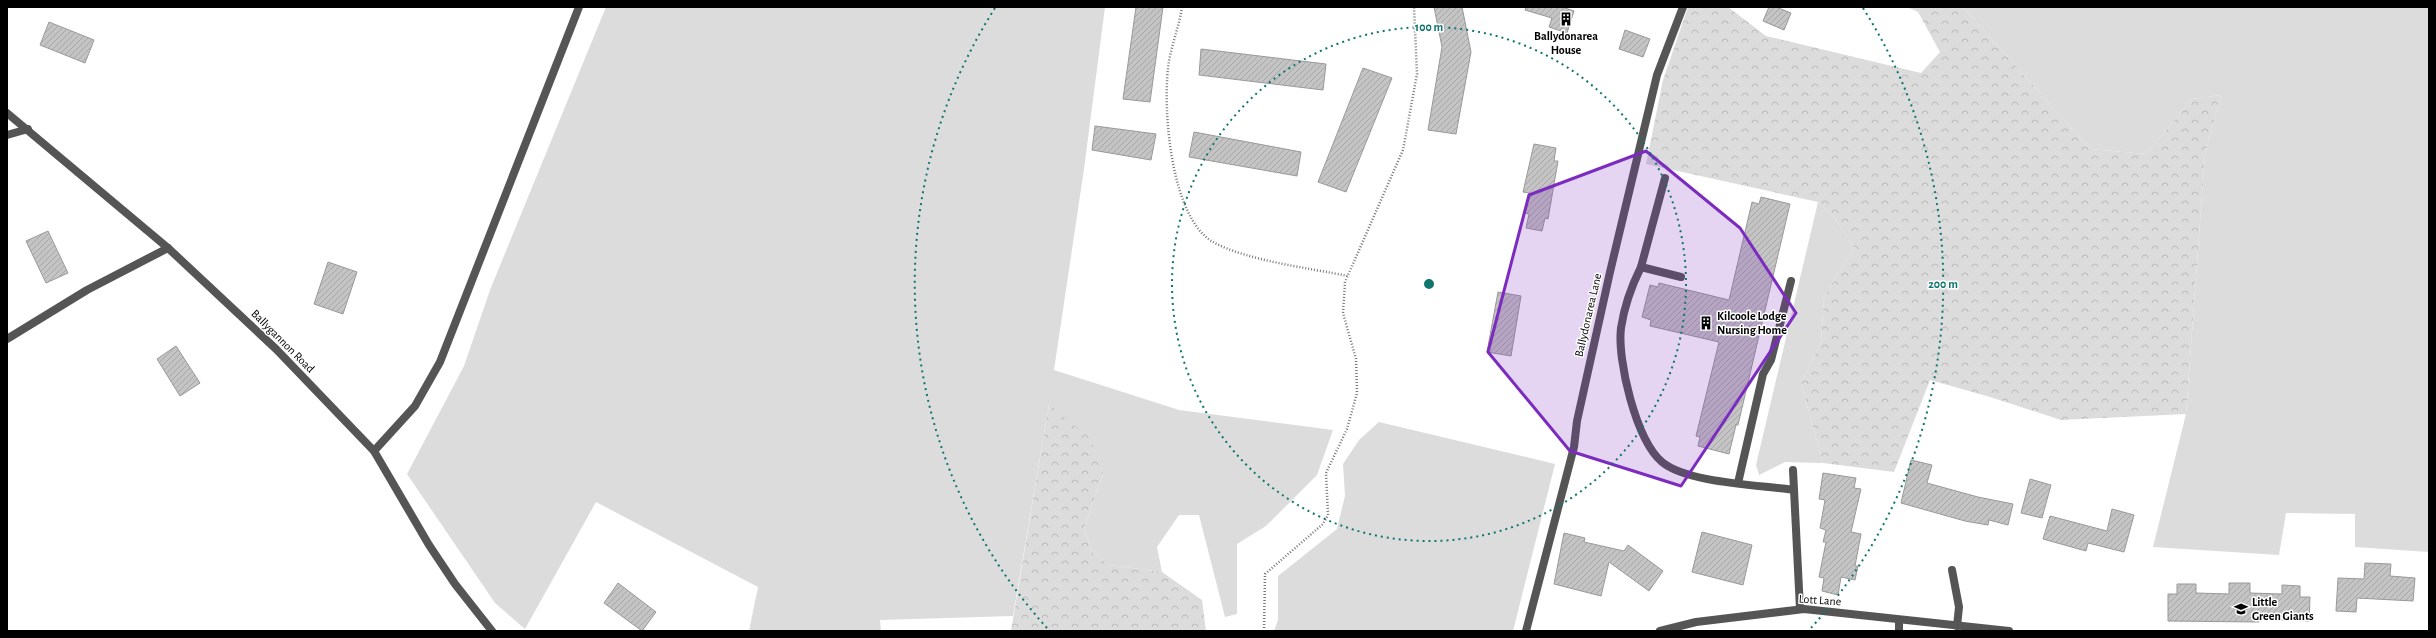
<svg xmlns="http://www.w3.org/2000/svg" width="2436" height="638" viewBox="0 0 2436 638" font-family="'Alegreya Sans',sans-serif">
  <style>
    .green { fill: #dcdcdc }
    .forest { fill: url(#forest-crowns) }
    .building { fill: url(#building-hatch); stroke: #999 }
    .lines { fill: none; stroke-linecap: round; stroke-linejoin: round }
    .path { stroke: #777; stroke-width: 2.5; stroke-dasharray: 1 2; stroke-linecap: butt }
    .service { stroke: #555; stroke-width: 8 }
    .minor { stroke: #555; stroke-width: 8 }
    .marked { fill: #7b2cbf; fill-opacity: 0.2; stroke: #7b2cbf; stroke-width: 3; stroke-linejoin: round }
    .ring { fill: none; stroke: #0f766e; stroke-width: 2; stroke-dasharray: 2 4 }
    .labels { text-anchor: middle; dominant-baseline: central; stroke-width: 3; stroke-linejoin: round; paint-order: stroke }
    .poi-label { font-size: 12px; font-weight: bold; fill: #000; stroke: #fff; text-anchor: start }
    .street-label { font-size: 12px; fill: #000; stroke: #fff }
    .centre { fill: #0f766e; stroke: #fff; stroke-width: 2 }
    .ring-label { font-size: 12px; text-anchor: middle; font-weight: bold; fill: #0f766e; stroke: #fff; stroke-width: 3; stroke-linejoin: round; paint-order: stroke }
  </style>
  <defs>
    <pattern id="forest-crowns" width="20" height="18" patternUnits="userSpaceOnUse"><rect width="20" height="18" fill="#dcdcdc"/><path d="M2 6a3 3 0 1 1 6 0M12 15a3 3 0 1 1 6 0" fill="none" stroke="#bbb"/></pattern>
    <pattern id="building-hatch" width="6" height="6" patternUnits="userSpaceOnUse"><rect width="6" height="6" fill="#c4c4c4"/><path d="M-1 1l2-2M0 6l6-6M5 7l2-2" fill="none" stroke="#a7a7a7"/></pattern>
  </defs>
  <rect width="100%" height="100%" fill="#fff"/>
  <g class="green">
    <path d="M606,7h499l-21,162 -30,201 125,40 154,20 -16,45 -51,51 -29,18v70l-12,3 -26,-102h-20l-22,32 5,25 -52,-7 -17,-12 -9,-24 19,-56 -54,-69 -36,212 -133,4 1,11h-132l9,-44 -162,-85 -71,127 -30,-26 -88,-129 57,-108 26,-76z"/>
    <path d="M1963,7h466v545l-74,-5v-33l-69,-1 -7,42 -126,-8 33,-133 19,-260 16,-59 -29,4 -46,55 -56,-5z"/>
    <path d="M1818,202l17,16 19,30 -30,49 -3,45 -20,41 22,80 -38,-1 -26,13 -3,-10z"/>
    <path d="M1379,422l176,42 -42,167h-239l4,-11v-44l59,-47 8,-33 -2,-32 16,-24z"/>
  </g>
  <g class="forest">
    <path d="M1688,7h40l38,29 155,37 19,-21 -22,-40 -11,-5h56l127,142 56,5 46,-55 29,-4 -16,59 -19,260 -125,6 -71,-23 -60,-17 -36,92 -71,-9 -22,-80 20,-41 3,-45 30,-49 -19,-30 -17,-16 -172,-38 17,-84z"/>
    <path d="M1049,404l41,34 13,35 -19,56 9,24 17,12 52,7 40,28 4,31h-195z"/>
  </g>
  <g class="building">
    <path d="M1136,7h27l-13,95 -27,-3z"/>
    <path d="M1434,7h28l9,45 -15,82 -28,-4 14,-83z"/>
    <path d="M1526,7h36l12,4 -7,22 -18,-6 3,-9 -27,-8z"/>
    <path d="M1769,7h7l15,6 -7,17 -21,-9z"/>
    <path d="M49,22l45,18 -9,23 -45,-18z"/>
    <path d="M1625,30l25,9 -7,18 -24,-8z"/>
    <path d="M1201,49l125,15 -3,26 -124,-15z"/>
    <path d="M1363,68l29,10 -46,114 -28,-10z"/>
    <path d="M1095,126l61,8 -5,26 -59,-10z"/>
    <path d="M1194,132l107,20 -4,24 -108,-19z"/>
    <path d="M1534,144l22,4 -2,13h4l-10,58 -3,-1 -3,13 -16,-3 3,-14 -4,-1 4,-20 -6,-1z"/>
    <path d="M1761,197l29,7 -52,221h-2l-7,29 -31,-8 2,-9 -4,-1 23,-94 -69,-16 1,-6 -9,-3 8,-32 8,2 1,-4 70,17 23,-98 7,2z"/>
    <path d="M48,231l20,42 -22,10 -20,-42z"/>
    <path d="M328,262l29,10 -14,42 -29,-10z"/>
    <path d="M1498,292l23,4 -10,60 -24,-4z"/>
    <path d="M176,346l24,37 -20,13 -23,-37z"/>
    <path d="M1911,460l21,5 -5,18 51,14 35,7 -5,21 -19,-5 -1,5 -23,-4 -64,-18z"/>
    <path d="M1823,473l33,5 -2,10 7,1 -10,43 10,2 -6,32h3l-3,14 -14,-3 -3,18 -16,-4 2,-13 -5,-1 7,-35h-3l3,-12 -6,-2 5,-28 -6,-1z"/>
    <path d="M2030,479l21,6 -9,33 -21,-5z"/>
    <path d="M2112,509l22,6 -10,37 -36,-9 -2,8 -43,-12 7,-23 57,15z"/>
    <path d="M1702,532l50,13 -9,40 -51,-13z"/>
    <path d="M1564,533l21,5 -1,4 40,9 4,-6 35,26 -14,20 -40,-29 -8,34 -47,-12z"/>
    <path d="M2365,563l26,1 -1,12 25,2 -2,23 -56,-3 -1,14 -20,-1 2,-33 26,1z"/>
    <path d="M618,583l38,29 -14,19 -38,-28z"/>
    <path d="M2229,583h21v10l32,1v-9l18,1v11h10l-1,24 -50,-2v3l-91,-1v-27h9v-10h19v9l33,1z"/>
  </g>
  <g class="lines">
    <g class="path">
      <path d="M1182,7c-3,21 -12,41 -14,62 -5,43 3,149 45,173 35,19 96,26 135,34"/>
      <path d="M1264,631l1,-57 58,-50 5,-9 -2,-42 21,-44 10,-36 -1,-34 -13,-46 2,-31 58,-132 14,-76 -3,-67"/>
    </g>
    <g class="service">
      <path d="M1665,178l-24,89c-9,18 -17,41 -20,61 -4,32 15,112 41,134 25,21 98,23 132,28"/>
      <path d="M1641,267l40,10"/>
      <path d="M7,339l80,-49 81,-42"/>
      <path d="M374,451l41,-45 25,-44 139,-355"/>
      <path d="M1738,483l25,-109 8,-14 20,-79"/>
    </g>
    <g class="minor">
      <path d="M7,113l161,135 108,101 98,102 55,94 26,39 37,47"/>
      <path d="M7,135l21,-6"/>
      <path d="M1793,470l7,139"/>
      <path d="M1952,570l7,37 -2,19"/>
      <path d="M1526,631l48,-184 3,-26 33,-149 47,-197 26,-68"/>
      <path d="M1660,631l36,-9 108,-13 205,22"/>
      <path d="M1899,631v-11"/>
    </g>
  </g>
  <path class="marked" d="M1646,151l94,77 56,85 -115,173 -111,-35 -82,-99 41,-157z"/>
  <g class="ring">
    <circle cx="1429" cy="284" r="257"/>
    <path d="M1047 628A514 514 0 0 1 995 8M1863 8A514 514 0 0 1 1811 628"/>
  </g>
  <defs>
    <g id="building-bare" transform="scale(1.08)"><path d="M-4-6H4V6H1V3H-1V6H-4ZM-2.5-4.3h1.7v1.8h-1.7ZM.8-4.3h1.7v1.8H.8ZM-2.5-1h1.7V.8h-1.7ZM.8-1h1.7V.8H.8Z" fill="#000" stroke="#fff" stroke-width="2.5" paint-order="stroke"/></g>
    <g id="school-bare" transform="scale(1.08)"><path d="M0-5L7-2L0 1L-7-2ZM-4 1L0 2.5L4 1V4Q0 6-4 4Z" fill="#000" stroke="#fff" stroke-width="2.5" paint-order="stroke"/></g>
  </defs>
  <g fill-rule="evenodd">
    <use href="#building-bare" x="1566" y="19"/>
    <use href="#building-bare" x="1706" y="323"/>
    <use href="#school-bare" x="2241" y="609"/>
  </g>
  <g class="labels">
    <g class="poi-label">
      <text x="1566" y="36" text-anchor="middle">Ballydonarea<tspan x="1566" dy="14">House</tspan></text>
      <text x="1717" y="316">Kilcoole Lodge<tspan x="1717" dy="14">Nursing Home</tspan></text>
      <text x="2252" y="602">Little<tspan x="2252" dy="14">Green Giants</tspan></text>
    </g>
    <g class="street-label">
      <text transform="translate(1588 315) rotate(-77)">Ballydonarea Lane</text>
      <text transform="translate(283 341) rotate(45)">Ballygannon Road</text>
      <text transform="translate(1820 600) rotate(4)">Lott Lane</text>
    </g>
  </g>
  <circle cx="1429" cy="284" r="6" class="centre"/>
  <g class="ring-label">
    <text x="1429" y="31">100 m</text>
    <text x="1943" y="288">200 m</text>
  </g>
  <rect width="2436" height="638" fill="none" stroke="#000000" stroke-width="16"/>
</svg>
